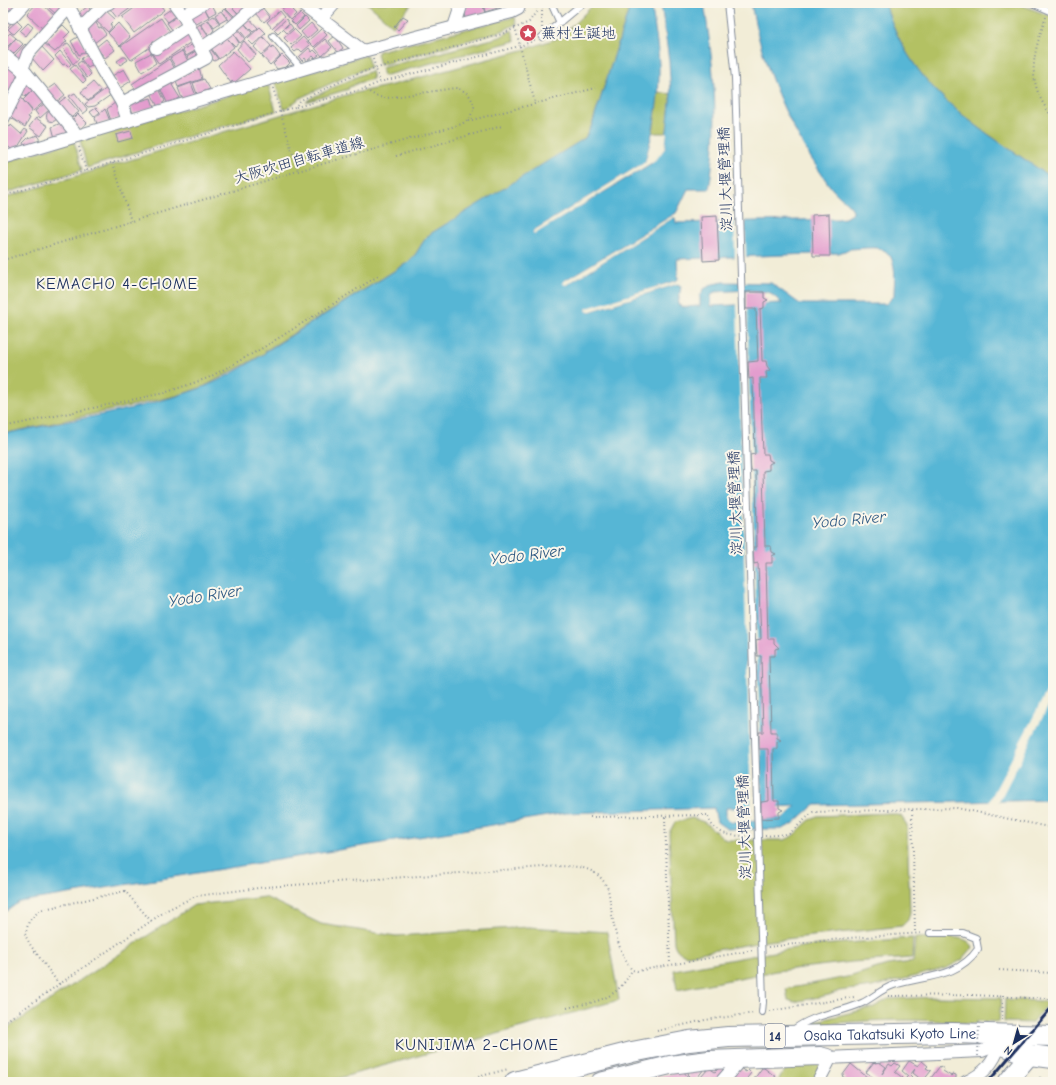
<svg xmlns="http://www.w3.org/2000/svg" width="1056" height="1085" viewBox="0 0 1056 1085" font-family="'Comic Neue','Klee One',sans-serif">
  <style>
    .green { fill: #b3c164; stroke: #677861 }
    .water { fill: #56b6d5; stroke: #38729a; fill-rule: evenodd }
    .pier { fill: #f2edd7 }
    .building { fill: #e39dce }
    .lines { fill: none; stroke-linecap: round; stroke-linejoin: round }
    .lane-casing { stroke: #868e9a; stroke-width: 8 }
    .street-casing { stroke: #868e9a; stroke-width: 14 }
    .secondary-casing { stroke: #868e9a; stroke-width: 20 }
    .primary-casing { stroke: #868e9a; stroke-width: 22 }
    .path { stroke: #868e9a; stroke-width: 2; stroke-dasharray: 1 3; stroke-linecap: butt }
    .lane { stroke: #fff; stroke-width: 6 }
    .street { stroke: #fff; stroke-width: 12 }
    .secondary { stroke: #fff; stroke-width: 18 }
    .primary { stroke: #fff; stroke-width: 20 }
    .rail { stroke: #1b2f5e; stroke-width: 3 }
    .lane-bridge-casing { stroke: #868e9a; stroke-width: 8; stroke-linecap: butt }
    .path-bridge { stroke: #868e9a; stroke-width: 2; stroke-dasharray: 1 3; stroke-linecap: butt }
    .lane-bridge { stroke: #fff; stroke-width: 6 }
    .labels { text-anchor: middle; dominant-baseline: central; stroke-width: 4; stroke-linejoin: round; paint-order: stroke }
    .shield { fill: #fbf7ec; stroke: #5e6b89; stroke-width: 1 }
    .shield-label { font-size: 14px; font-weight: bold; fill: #1b2f5e }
    .poi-label { font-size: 15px; fill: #1b2f5e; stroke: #fbf7ec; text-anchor: start }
    .street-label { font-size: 15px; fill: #1b2f5e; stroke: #fbf7ec }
    .neighbourhood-label { font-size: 16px; letter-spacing: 1px; fill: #1b2f5e; stroke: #fbf7ec }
    .water-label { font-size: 16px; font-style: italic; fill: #2d5882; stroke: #fbf7ec }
  </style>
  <rect width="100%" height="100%" fill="#fbf7ec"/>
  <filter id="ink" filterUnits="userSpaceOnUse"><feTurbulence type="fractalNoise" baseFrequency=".025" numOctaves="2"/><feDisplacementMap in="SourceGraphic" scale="8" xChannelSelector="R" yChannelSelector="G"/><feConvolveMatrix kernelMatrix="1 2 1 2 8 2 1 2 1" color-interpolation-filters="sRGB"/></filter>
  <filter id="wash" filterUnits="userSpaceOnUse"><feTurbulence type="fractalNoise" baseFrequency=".012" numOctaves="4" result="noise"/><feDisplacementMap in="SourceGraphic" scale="16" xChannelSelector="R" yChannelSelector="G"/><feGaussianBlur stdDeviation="0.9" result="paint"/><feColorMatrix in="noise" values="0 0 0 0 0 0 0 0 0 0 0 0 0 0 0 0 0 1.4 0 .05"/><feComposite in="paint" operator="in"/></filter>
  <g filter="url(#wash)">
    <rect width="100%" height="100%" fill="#f2edd7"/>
    <g class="green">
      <path d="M367,3h42l2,2 -18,21z"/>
      <path d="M595,3h36l-39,122 -4,9 -8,9 -150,91c-10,9 -12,21 -23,29l-142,88 1,2 -63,34 -27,9 -173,38v-236l347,-104 38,-8 86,-23 52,-14 35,-12z"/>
      <path d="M885,3h131l37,14v162c-73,-52 -140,-84 -168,-176z"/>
      <path d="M515,17l1,6h2l-16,8 -122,34 -3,-11 2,-3z"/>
      <path d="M512,30l3,11 -132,35 -2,-8 119,-31z"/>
      <path d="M367,55l3,12c-23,8 -46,20 -68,30 -7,4 -11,9 -18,12l-9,-27z"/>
      <path d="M371,71l2,8 -15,4 -10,5 1,1 -43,13 5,-4 49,-23z"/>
      <path d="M268,84l8,27 -117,34 -72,23 -7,-28z"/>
      <path d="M658,92l13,2 -4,39h-14z"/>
      <path d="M74,141l8,29 -79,24v-32z"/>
      <path d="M890,813l11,3 6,9 3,87 -2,8 -6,6 -134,15 -80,14c-7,-1 -12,-4 -14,-12l-5,-110 6,-11 17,-4 12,4 22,18h58c13,-3 20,-19 33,-24z"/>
      <path d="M265,897l56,27 75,12 132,-9 79,5 12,68 -294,82h-322v-51l191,-126z"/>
      <path d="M913,938l-1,20 -60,4 -76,9 -99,19 -3,-20 132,-24z"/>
      <path d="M915,938c13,0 52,-6 58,9l-11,13 -15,8 -74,19 -34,4 -10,4 -35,7 -6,-2 -2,-11 66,-13 35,-11 26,-3z"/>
      <path d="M939,997l62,1 -2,24 -22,-1v3c-54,-6 -114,-5 -167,2l2,-4 62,-15 14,-8z"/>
      <path d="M1005,999l37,2 5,3 -15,19 -28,-1z"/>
      <path d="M821,1063l-6,19h-38l11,-16z"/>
    </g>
    <path class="water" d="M631,3h20c3,20 7,41 8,61 1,32 -5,65 -13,95l-1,3 -112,69 1,3 118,-71 13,-15 6,-54 -2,-33 -8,-58h43c10,65 16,120 5,186h-21l-12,24 -112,68 2,4 107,-67h2l1,5 162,-4 7,-1 8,-5v-3c-4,-7 -10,-10 -15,-15 -6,-5 -11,-13 -15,-19 -36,-51 -61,-111 -72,-173h134c28,92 95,124 168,176v621l-239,5 -21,19 -11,5h-55l-10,-7 -3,-14 -148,5 -547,89 -16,12v-480c66,-14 135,-23 198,-46 23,-9 44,-22 64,-35v-1l142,-89c11,-8 13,-20 23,-29l155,-96 7,-13zM865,248c5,0 12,-1 16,1 18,6 13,32 13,47l-8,8h-86l-29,-21 -47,-1 -11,2 -9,5 -4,7v10l-17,1 -5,-2 3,-19 -4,-2 -89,28 -2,-3 90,-28 2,-2 -1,-20 162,-6 11,-4zM747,290l22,2 13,11 -71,3v-10l3,-4zM796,806l-12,12 -53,4 -5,-4v-10z"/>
    <g class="pier">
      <path d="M653,133h2l-9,31 10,-6 5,-7 4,-18h2l-2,15 -8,11 -122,75 -2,-1v-2l112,-69z"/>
      <path d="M672,216l1,2 -107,67 -3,-1 1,-3z"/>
      <path d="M745,218l1,40 -11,1 -1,-40z"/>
      <path d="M676,281l1,3 -89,28 -2,-2 1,-2z"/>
      <path d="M737,303h10l15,506h-11z"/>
      <path d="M1053,679v18l-54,105h-10z"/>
    </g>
    <g id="blocks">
      <g class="building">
        <path d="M3,3h15l-9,8 -6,-6z"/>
        <path d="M37,3h4l14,13 -12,13 -16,-15z"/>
        <path d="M52,3h10l2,3 -8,8 -8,-7z"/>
        <path d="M118,3h11l3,4 -15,11 -7,-9z"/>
        <path d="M141,3h18l5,7 -30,23 -12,-16z"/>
        <path d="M209,3h2l5,9 -7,4 -4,-7 4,8 -16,9 -4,-7z"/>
        <path d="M236,3h4l6,8 -5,5 -8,-8 7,8 -3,3 -11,-11 3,-2 3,1z"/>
        <path d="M289,3h2l4,4 -3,3 4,4 -6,6 -9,-10z"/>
        <path d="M466,3h16l3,10 -19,5 -2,-9h3z"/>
        <path d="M483,3h17l1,4 -16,5z"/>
        <path d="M88,6l4,7 -9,10 -5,-9z"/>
        <path d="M262,7l8,10 -6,5 -9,-10z"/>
        <path d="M225,8l11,12 -4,4 -10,-13z"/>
        <path d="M104,9l11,10 -5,5 2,3 -4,5 -14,-13z"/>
        <path d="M171,9l5,7 -8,6 -6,-7z"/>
        <path d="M221,11l6,8 -7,4 -5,-8z"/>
        <path d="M279,11l5,6 -12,11 -5,-6z"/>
        <path d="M300,13l4,4 -9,8 -4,-4z"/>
        <path d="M3,14l8,9 -3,4 -4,-3 -1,2z"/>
        <path d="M214,16l6,8 -6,4 -6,-9z"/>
        <path d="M403,16l5,3 -10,11 -4,-3z"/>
        <path d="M176,17l6,8 -9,6 -6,-8z"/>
        <path d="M305,17l4,4 -10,9 -3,-4z"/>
        <path d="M161,18l10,15 -40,27 -10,-14z"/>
        <path d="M249,18l9,10 -5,4 -9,-9z"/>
        <path d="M286,19l3,4 -11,11 -4,-4z"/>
        <path d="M208,20l6,10 -5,6 -8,-12z"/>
        <path d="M17,21l5,5 -8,8 -2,-1 -4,-4z"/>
        <path d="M95,21l4,7 2,-1 5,7 -12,9 -8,-15z"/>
        <path d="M28,23l5,4 -7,9 -6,-5z"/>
        <path d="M118,23l12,14 -10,9 -12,-13z"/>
        <path d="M244,23l8,10 -6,5 -8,-10z"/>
        <path d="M311,23l6,7 -10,9 -6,-7z"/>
        <path d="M200,24l8,12 -3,7 -11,-14z"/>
        <path d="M290,24l3,4 -6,5 -4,-4z"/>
        <path d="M63,25l7,7 -6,6 3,3 -12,11 -11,-9z"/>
        <path d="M260,27l6,6 -13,12 -6,-6z"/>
        <path d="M237,29l8,10 -5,4 -6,-8 5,8 -4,3 -7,-7 6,8 -15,12 -8,-11z"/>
        <path d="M294,29l7,7 -10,9 -7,-7z"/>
        <path d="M321,29l6,6 -13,12 -6,-6z"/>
        <path d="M10,33l6,5 -10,10 -3,-3v-5z"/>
        <path d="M186,33l8,7 -35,24 -10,-15z"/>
        <path d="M79,36l8,15 -8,4 -8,-14z"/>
        <path d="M335,36l8,12 -5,4 -9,-11z"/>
        <path d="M263,37l8,9 -10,9 -7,-8z"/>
        <path d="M303,37l7,8 -8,7 -3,-3 -4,3 -4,-4z"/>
        <path d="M16,38l7,6 -10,10 -6,-5z"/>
        <path d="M106,39l9,11 -10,8 -9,-11z"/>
        <path d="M325,39l7,8 -10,9 -7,-8z"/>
        <path d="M244,41l12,14 -8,7 -11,-13z"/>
        <path d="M67,43l2,1 10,15 -6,5 -10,-16z"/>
        <path d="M25,44l4,4 -10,11 -4,-4z"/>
        <path d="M193,44l4,6 -11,6 -3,-6z"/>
        <path d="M41,46l13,14 -11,11 -11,-13z"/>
        <path d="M273,46l7,10 -10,9 -8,-9z"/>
        <path d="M210,48l8,11 -4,2 -7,-10z"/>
        <path d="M309,48l3,4 2,-2 5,5 -4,3 -2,-2 -6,5 -2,-3 -3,3 -3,-4z"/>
        <path d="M197,50l5,7 -11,7 -4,-7z"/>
        <path d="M60,51l11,13 -3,3 -3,-3 -2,1 -8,-9z"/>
        <path d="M182,51l8,13 -12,7 -8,-13z"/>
        <path d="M233,51l17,18 -16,14 -2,-2 -1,2 -13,-18z"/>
        <path d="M89,52l5,12 -6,4 -7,-9z"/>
        <path d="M151,53l5,10 -14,9 -6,-11z"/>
        <path d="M282,55l8,8 -4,4 -9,2 -4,-5z"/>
        <path d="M123,57h3l2,3 -8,5 -3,-4z"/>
        <path d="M169,59l8,13 -39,21 -6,-9z"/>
        <path d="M6,61l16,14 -13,26 -6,-4v-14l2,-3 -2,-2v-13z"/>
        <path d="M81,61l10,13 -4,4 -10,-14z"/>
        <path d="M75,65l11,15 -3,3 -13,-14z"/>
        <path d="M199,67l3,12 -24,8 -3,-8z"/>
        <path d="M124,69l7,12 -11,7 -8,-12z"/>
        <path d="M26,78l9,10 -10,9 -5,-7z"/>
        <path d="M173,79l2,4 -3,2 8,13 -12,6 -9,-18z"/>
        <path d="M204,79l6,10 -13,5 -4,-11z"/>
        <path d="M93,82l8,9 -13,10 -7,-9z"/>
        <path d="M191,83l5,13 -13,5 -5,-13z"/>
        <path d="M56,84l9,11 -10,8 -9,-12z"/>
        <path d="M107,88l5,6 -17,12 -7,1 -3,-3z"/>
        <path d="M34,89l11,12 -12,10 -10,-11z"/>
        <path d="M159,89l6,12 -7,6 -7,-14z"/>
        <path d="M75,93l13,17 -5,4 -14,-18z"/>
        <path d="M19,95l13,16 -4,6 2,1 -5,9 -18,-12z"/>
        <path d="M66,97l13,15 -10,7 -12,-15z"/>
        <path d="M151,98l3,9 -21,7 -3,-10z"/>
        <path d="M116,102l7,15 -12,4 -4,-12z"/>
        <path d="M44,104l5,6 -9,8 -5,-7z"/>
        <path d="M96,108l4,4 -6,5 -4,-5z"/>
        <path d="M105,109l5,12 -13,3 -2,-6z"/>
        <circle cx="52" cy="116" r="5.5"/>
        <path d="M78,114l9,9 -7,6 -8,-9z"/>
        <path d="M36,118l12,8 -7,10 -12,-9z"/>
        <path d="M63,122l5,10 -13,6 -3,-11z"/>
        <path d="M6,124l4,3 1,-2 10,9 4,-5 3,2 -12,19 -3,1 -10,-10v-13z"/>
        <path d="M131,131l2,7 -15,4 -2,-7z"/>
        <path d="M38,135l2,7 -15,5 -2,-4 5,-5z"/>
        <path d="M829,214l1,42h-17l-1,-41z"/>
        <path d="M717,216l2,44 -16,1 -2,-44z"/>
        <path d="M746,292h18v6l4,2 -4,2v6l-4,1 2,52h4l1,5 3,4 -4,2 1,6h-7l3,76h5l1,6 4,2 -4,2v6l-6,1 2,75h6l1,6 4,2 -4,2v7h-6l2,76h6v4l5,5 -4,1v7h-6l2,76h6v6l4,2 -4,2v7h-4l1,52h5v7l4,2 -4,2v6l-18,1v-17l8,-1 -1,-52h-9v-17h4l-2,-76h-4l-1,-16 5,-1 -3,-76 -4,1 -1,-17h4l-1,-76h-5l-1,-16 5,-1 -2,-76 -4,1 -1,-17 10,-1 -2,-52h-10z"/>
        <path d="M909,1061l9,5 4,-5 6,5 -2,2 5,3 -8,10 -10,-8 2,-4 -5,6 2,2 -4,5h-29l-13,-10 8,-10 1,1 4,-1 7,5 -4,7 7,-10 3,2 3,-3 5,3 -5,6 8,6 -1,2 1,1 5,-5 -6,-5z"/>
        <path d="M851,1064l22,18h-31l3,-4 -3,-2z"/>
        <path d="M940,1066l4,3 -1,2 8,5 2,-2 3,1v3l-3,2 1,2h-26z"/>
        <path d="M720,1067l6,5 -9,10h-3l-4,-4 -6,4 -4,-4 9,-10 6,4z"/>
        <path d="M740,1068l6,4 2,-2 3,3 -7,9h-17z"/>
        <path d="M762,1068h2l12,9v5h-24z"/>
        <path d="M704,1069l-10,13 -5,-3 -1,-8z"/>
        <path d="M683,1071l5,6v5h-34l2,-5z"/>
      </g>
    </g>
  </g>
  <g filter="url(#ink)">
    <use href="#blocks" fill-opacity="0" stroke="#868e9a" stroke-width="1"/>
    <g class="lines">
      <g class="lane-casing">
        <g id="lane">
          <path d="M551,3l9,20"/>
          <path d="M1032,3l21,9"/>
          <path d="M273,36l29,33"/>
          <path d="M542,37l41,-34"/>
          <path d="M762,1012l1,-10"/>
          <path d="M793,1030c22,-17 45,-16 69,-27 11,-5 19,-14 32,-18 31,-10 63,-6 84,-36l-2,-11 -13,-5h-33"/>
        </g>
      </g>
      <g class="street-casing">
        <g id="street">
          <path d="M67,3l35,67 20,33 6,18"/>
          <path d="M300,3l63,48"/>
          <path d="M183,15l20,-12"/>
          <path d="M12,17l13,-14"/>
          <path d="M321,19l14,-16"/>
          <path d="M454,27l8,-24"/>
          <path d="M80,29l24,-24 5,-2"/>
          <path d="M156,48l33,-22"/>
          <path d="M202,48l30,-21 27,-24"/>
          <path d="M3,54l23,19 48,58 1,5"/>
          <path d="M22,70l6,-17 41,-46"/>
          <path d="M122,103l84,-45 -23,-43 -9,-12"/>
          <path d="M3,119l23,-46"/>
          <path d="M3,158l360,-107 149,-39 6,-3 2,-6"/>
          <path d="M721,1082l15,-17 1,-7"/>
          <path d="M818,1082l10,-19 -1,-5 155,-7 18,-7"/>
          <path d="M966,1082c18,-8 28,-19 34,-38"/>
        </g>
      </g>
      <g class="secondary-casing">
        <g id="secondary">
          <path d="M600,1082l70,-17 39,-5 111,-4 7,2"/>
          <path d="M1007,1082l23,-27"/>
        </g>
      </g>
      <g class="primary-casing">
        <g id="primary">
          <path d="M1000,1044l30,11 23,3"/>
          <path id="s1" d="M515,1082l117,-30 57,-11 39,-4 224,-4 101,3"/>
        </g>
      </g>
      <g class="path">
        <path d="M1046,17c-14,40 -21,65 7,101"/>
        <path d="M515,27l20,76"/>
        <path d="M542,28v-25"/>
        <path d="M373,59l7,23"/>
        <path d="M273,88l25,83"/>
        <path d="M296,107l68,-18"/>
        <path d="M468,121l128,-33"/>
        <path d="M79,147l7,24"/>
        <path d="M396,156l106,-30"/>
        <path d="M113,163l18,58"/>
        <path d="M3,196l292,-89 6,-7 58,-27 143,-39 27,-12 7,-10 1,-9"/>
        <path d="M3,260l295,-89 164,-47 8,-6 4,-11c-2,-11 -8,-17 -19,-19l-68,10 -9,-1 -14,-8 16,-7 140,-36 15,-6"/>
        <path d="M3,427l161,-34 44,-15 53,-29 117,-73"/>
        <path d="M912,810l3,122"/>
        <path d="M590,817l118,-2c4,21 26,21 42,21"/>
        <path d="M665,817l5,147"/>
        <path d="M765,836l24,-2 24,-22 144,-4 96,20"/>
        <path d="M768,947l81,-9 74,-5"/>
        <path d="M999,970l54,3"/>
        <path d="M59,984l-28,-38 -6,-11 4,-14 11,-11 85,-19 26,30"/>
        <path d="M888,996l85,-1 76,4"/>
        <path d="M567,1008c30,-7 49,-7 65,-38"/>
        <path d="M770,1011l84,-14"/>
        <path d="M1002,1020l1,-25"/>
        <path d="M3,1023l164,-113 29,-14 70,-9 278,-20c25,-1 52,-5 64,22 5,28 6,57 24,81l5,1 117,-21"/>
        <path d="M657,1031l48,-11 50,-7"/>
        <path d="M1040,1078l2,-3"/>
        <path d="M459,1082l49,-13"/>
      </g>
      <use href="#lane" class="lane"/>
      <use href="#street" class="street"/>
      <use href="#secondary" class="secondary"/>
      <use href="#primary" class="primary"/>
      <path class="rail" d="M988,1082l65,-76"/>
      <g class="lane-bridge-casing">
        <path id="lane-bridge" d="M727,3l8,75 28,924"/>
      </g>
      <path class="path-bridge" d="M978,1056l1,-32"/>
      <use href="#lane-bridge" class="lane-bridge"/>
    </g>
  </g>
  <defs>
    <g id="sight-disc" transform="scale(0.9)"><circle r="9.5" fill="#d1495b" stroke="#fbf7ec"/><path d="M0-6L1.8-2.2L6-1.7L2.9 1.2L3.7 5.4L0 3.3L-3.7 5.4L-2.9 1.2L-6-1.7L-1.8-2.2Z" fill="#fff"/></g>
  </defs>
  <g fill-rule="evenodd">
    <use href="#sight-disc" x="528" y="33"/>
  </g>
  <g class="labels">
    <rect class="shield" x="765" y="1024" width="20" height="24" rx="3"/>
    <g class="shield-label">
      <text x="775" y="1036">14</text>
    </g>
    <g class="poi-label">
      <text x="541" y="33">蕪村生誕地</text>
    </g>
    <g class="street-label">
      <text transform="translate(299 160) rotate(-16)">大阪吹田自転車道線</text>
      <text transform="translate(725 179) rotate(-92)">淀川大堰管理橋</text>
      <text transform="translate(735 503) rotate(-92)">淀川大堰管理橋</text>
      <text transform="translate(744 827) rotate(-92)">淀川大堰管理橋</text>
      <text stroke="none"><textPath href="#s1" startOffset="380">Osaka Takatsuki Kyoto Line</textPath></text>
    </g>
    <g class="neighbourhood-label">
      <text x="117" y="284">KEMACHO 4-CHOME</text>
      <text x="477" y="1045">KUNIJIMA 2-CHOME</text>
    </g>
    <g class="water-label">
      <text transform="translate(849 520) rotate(-5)">Yodo River</text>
      <text transform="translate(527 555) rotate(-7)">Yodo River</text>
      <text transform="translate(205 596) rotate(-9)">Yodo River</text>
    </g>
  </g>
  <rect width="1056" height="1085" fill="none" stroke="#fbf7ec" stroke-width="16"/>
  <g transform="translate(1014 1043) rotate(217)" stroke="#fbf7ec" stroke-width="3" paint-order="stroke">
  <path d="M0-3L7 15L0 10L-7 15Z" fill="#1b2f5e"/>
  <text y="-6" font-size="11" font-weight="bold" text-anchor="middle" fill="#1b2f5e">N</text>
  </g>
</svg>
